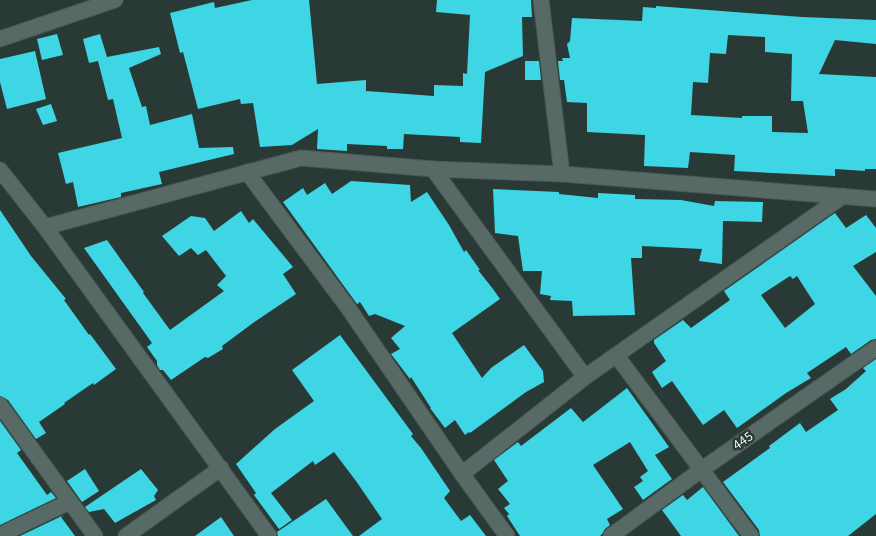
<svg xmlns="http://www.w3.org/2000/svg" width="876" height="536" viewBox="0 0 876 536" font-family="'Source Sans 3',sans-serif">
  <style>
    .building { fill: #3ed5e4; fill-rule: evenodd }
    .lines { fill: none; stroke-linecap: round; stroke-linejoin: round }
    .street-casing { stroke: #495855; stroke-width: 17 }
    .street { stroke: #586a66; stroke-width: 15 }
    .labels { text-anchor: middle; dominant-baseline: central; stroke-width: 5; stroke-linejoin: round; paint-order: stroke }
    .street-label { font-size: 14px; fill: #e9f3f1; stroke: #293a36 }
  </style>
  <rect width="100%" height="100%" fill="#293a36"/>
  <g class="building">
    <path d="M252,0h57l8,84 49,-4v11l68,5v-11l29,1v-13l4,1 3,-59 -34,-3 1,-12h94l1,17h-10l1,39 -38,16 -4,71 -21,-1v-5l-56,-3 -1,15h-16v-3l-40,-2v7l-30,-2 1,-20 -26,16 -32,2 -7,-44 -12,1 -1,-5 -42,10 -15,-57 -3,1 -10,-40 44,-11 1,6z"/>
    <path d="M656,6l146,11 74,3v24l-41,-4 -16,34 57,3v92h-11v2l-30,-2v7l-101,-5 1,-16 -45,-3 -2,16 -44,-2 1,-31 -58,-3v-29l-20,-1 -3,-22h-4l-2,-19h5l-1,-3h8l-3,-14 3,-3 2,-23 70,3 1,-14 13,1zM728,35l37,2v15l27,2 -1,47h12l5,32 -36,-1v-16h-30v2l-51,-3 2,-33 15,1 2,-30 16,1z"/>
    <path d="M57,34l6,21 -21,5 -5,-21z"/>
    <path d="M100,34l7,23 52,-10 2,7 -32,14 13,39 4,-1 4,19 42,-11 7,34 34,-1 1,7 -75,18 3,12 -41,9v4l-43,10 -5,-25 -7,2 -8,-31 64,-15 -9,-39 -5,1 -10,-39 -9,2 -6,-24z"/>
    <path d="M35,51l11,48 -39,10 -7,-27v-23z"/>
    <path d="M525,61h14l2,19h-16z"/>
    <path d="M51,104l6,17 -14,4 -7,-16z"/>
    <path d="M351,181l59,4 1,17 16,-10 22,33 15,27 2,-2 14,20h-2l15,19 7,10 -48,34 30,45 9,-10 33,-23 19,26 1,11 -18,10 -56,41 -1,-1 -4,3 -10,-15 -10,8 -15,-20h1l-20,-31 -1,2 -19,-25 9,-5 -9,-11 14,-12 -30,-12 -6,2 -9,-14 -3,2 -74,-102 20,-14 4,7 18,-12 7,11z"/>
    <path d="M493,189l66,3v2l39,4v-5l37,2v4l46,1 33,6 1,-5 48,1 -1,20 -39,-1 -1,43 -23,-3 3,-12 -60,-3v12h-11l4,57 -62,1 -1,-15 -22,-1 1,-4 -11,-2 2,-23h-19l-5,-35 -23,-3z"/>
    <path d="M0,210l31,46 35,43 -2,1 25,35 1,-1 26,35 -22,16 -1,-2 -29,20 1,1 -26,18 7,11 -10,6 -28,-39 -8,-4z"/>
    <path d="M241,211l8,12 4,-4 40,48 -10,7 13,20 -43,29 -31,23 1,3 -15,9 -3,-1 -34,23 -8,-10h-3l-3,-5v-4l-10,-14 5,-4 -68,-95 23,-8 37,52 -1,1 27,37 54,-39 -7,-6 9,-9 -20,-26 -8,5 -7,-7 -12,8 -17,-20 29,-20 14,2 9,13z"/>
    <path d="M835,213l11,15 20,-13 10,13v24l-23,14 23,30v43l-5,1 -20,14 -5,-7 -39,26 4,5 -25,15 -49,35 -13,-18 -21,15 -31,-44 -10,7 -10,-16 14,-11 -12,-18v-3l29,-20 8,8 39,-28 -6,-9zM790,276l3,3 4,-3 18,28 -30,24 -24,-33z"/>
    <path d="M340,335l73,99 -2,2 10,12 29,43 -6,7 17,23 9,-6 16,21h-127l23,-17 -26,-38 -22,-29 -19,13 -2,-4 -42,32 21,27 -13,9 -25,-34 2,-2 -20,-29 39,-35 39,-28 -22,-31z"/>
    <path d="M876,359v155l-28,22h-88l-1,-6 -36,-48 47,-34 -1,-2 31,-23 6,9 32,-22 -8,-11 16,-10 20,-18 -3,-3z"/>
    <path d="M627,388l42,59 -14,8 17,24 -29,21 -9,-13 9,-6 -3,-4 8,-6 -18,-29 -37,23 30,44 -16,10 3,6 -5,4 -3,5 -2,2h-80l-13,-20 2,-2 -5,-6 6,-4 -12,-15 10,-8 -14,-21 24,-18 3,4 50,-38 12,14z"/>
    <path d="M0,421l21,29 -4,3 30,42 4,-3 5,6 -56,27z"/>
    <path d="M85,469l14,22 -17,11 -15,-21z"/>
    <path d="M141,469l17,21 -4,6 2,4 -41,23 -11,-14 -15,3 -4,-5z"/>
    <path d="M703,487l36,49h-58l-19,-26 21,-15 4,5z"/>
    <path d="M326,499l27,37h-75l-1,-4z"/>
    <path d="M64,515l-3,2 14,19h-55z"/>
    <path d="M221,517l13,19h-39z"/>
  </g>
  <g class="lines">
    <g class="street-casing">
      <g id="street">
        <path d="M541,0l21,174"/>
        <path d="M0,39l115,-39"/>
        <path d="M433,169l152,208"/>
        <path d="M0,170l45,57 224,309"/>
        <path d="M247,172l102,137 113,165 45,62"/>
        <path d="M45,227l256,-69 132,11 129,5 314,25"/>
        <path d="M616,355l135,181"/>
        <path d="M0,405l95,131"/>
        <path d="M462,474l123,-97 258,-181"/>
        <path d="M0,535l69,-33"/>
        <path d="M126,536l95,-68"/>
        <path d="M611,536l90,-66 175,-122"/>
      </g>
    </g>
    <use href="#street" class="street"/>
  </g>
  <g class="labels">
    <g class="street-label">
      <text transform="translate(743 441) rotate(-35)">445</text>
    </g>
  </g>
</svg>
